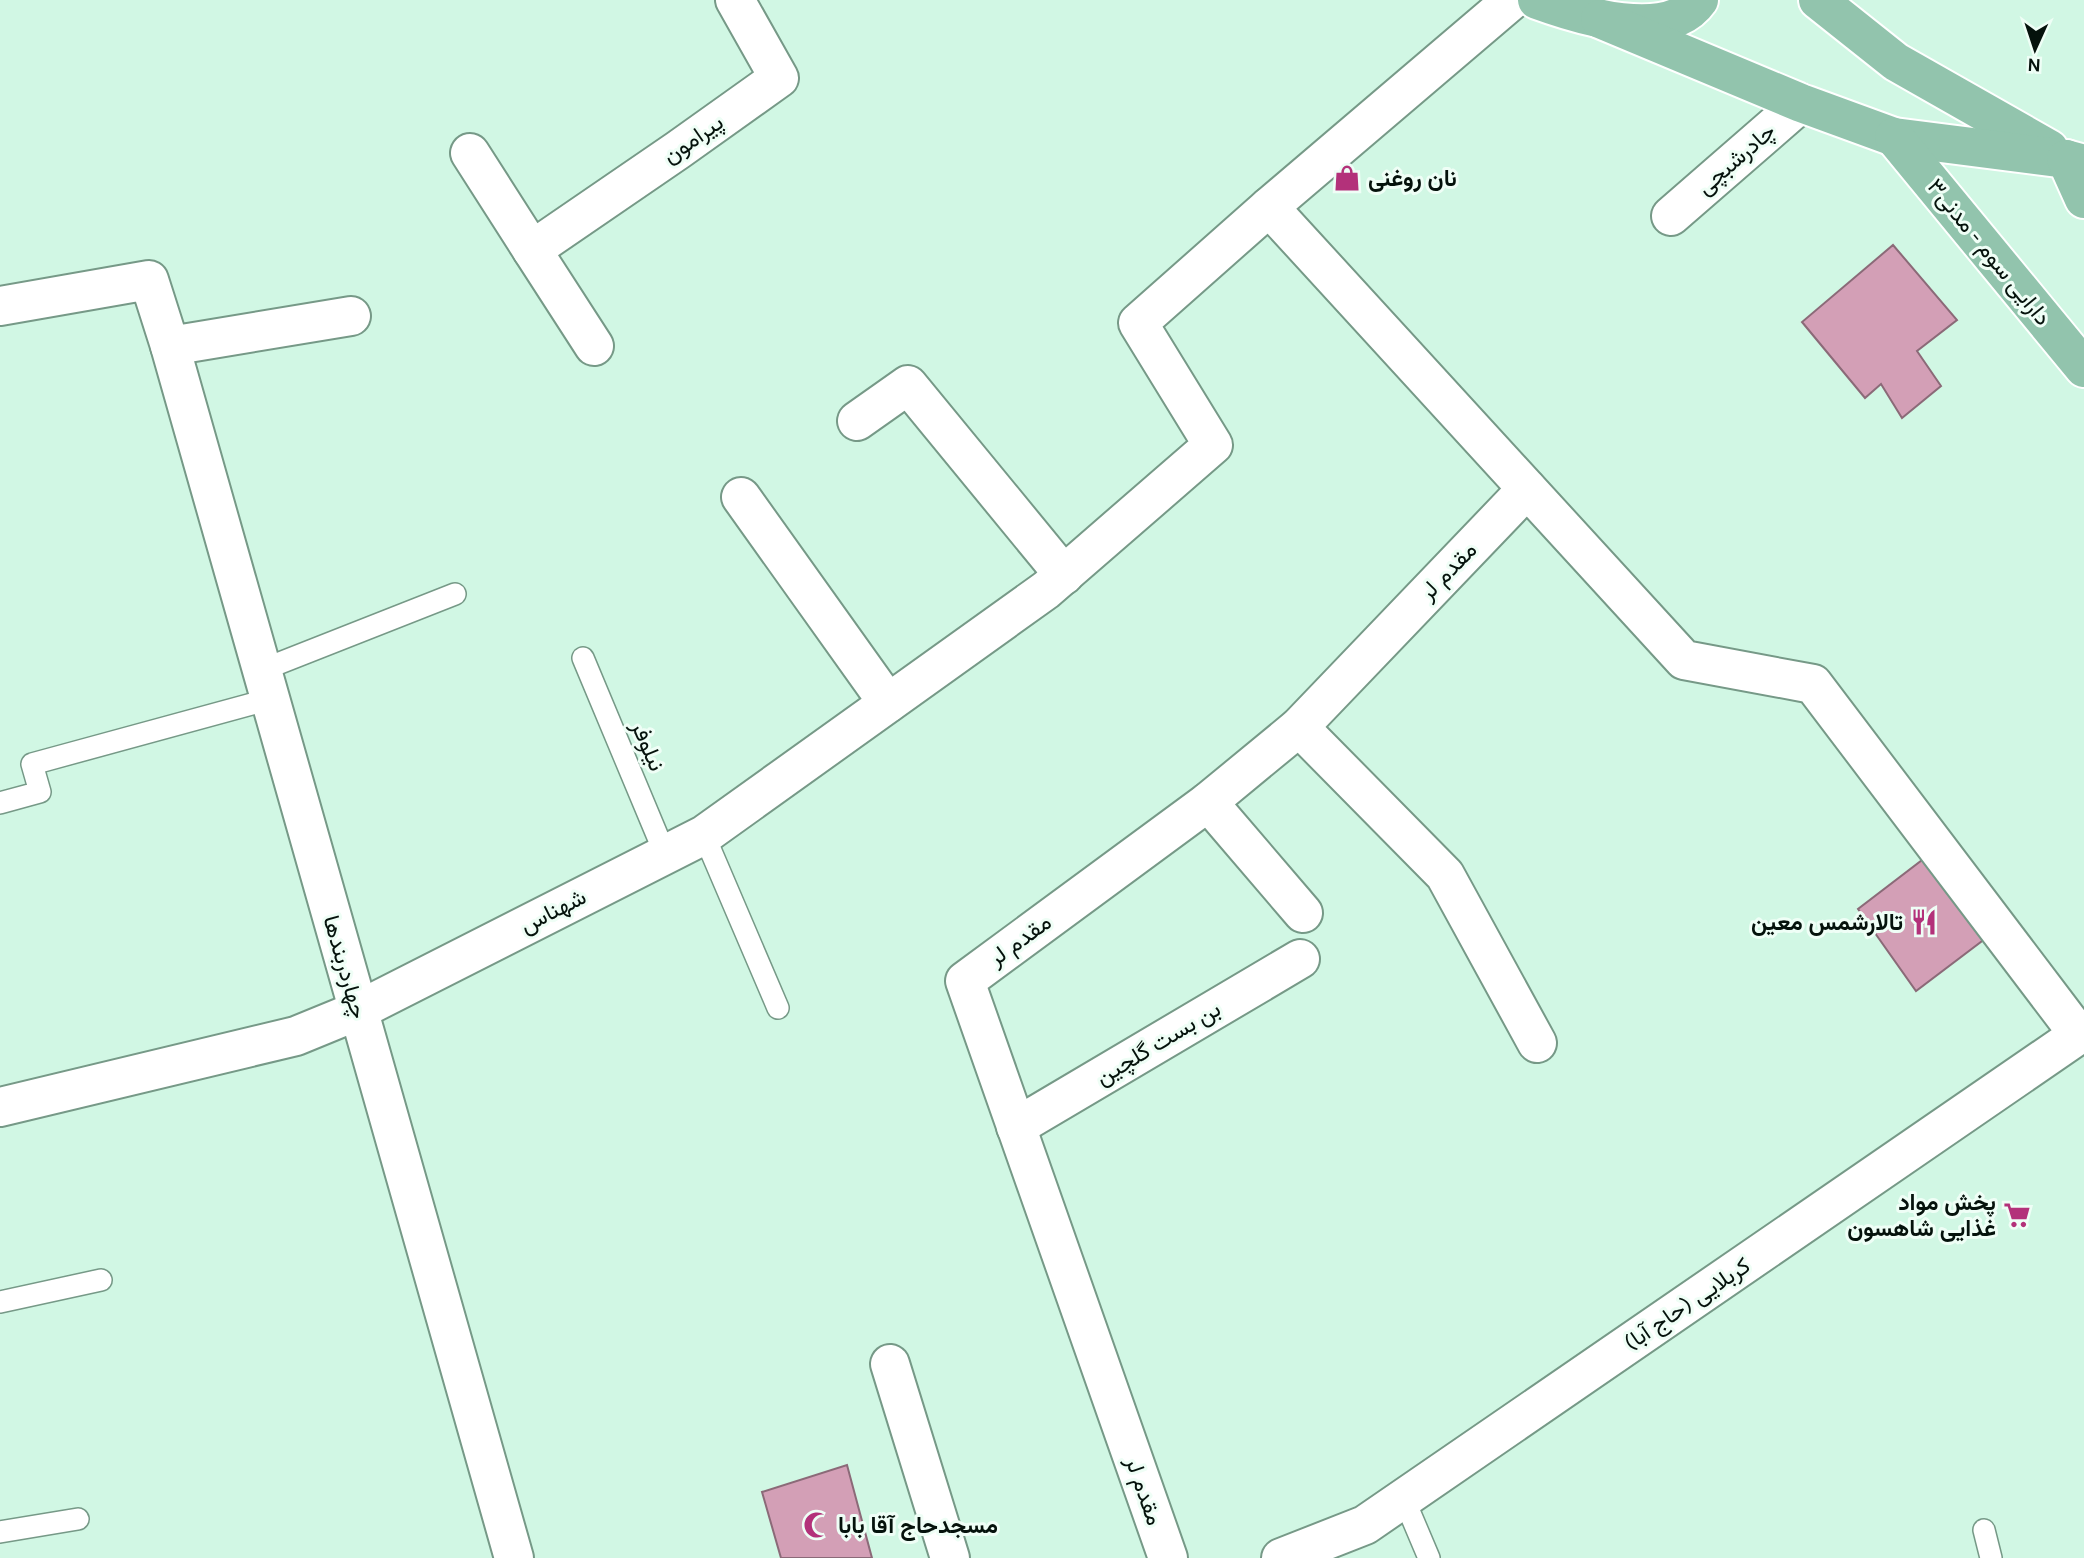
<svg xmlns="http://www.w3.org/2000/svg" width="2084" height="1558" viewBox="0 0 2084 1558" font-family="Karla,Vazirmatn,sans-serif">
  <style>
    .building { fill: #d39fb6; stroke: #8b6a78; stroke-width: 2 }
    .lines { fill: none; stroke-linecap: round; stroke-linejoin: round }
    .service-casing { stroke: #769987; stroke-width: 24 }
    .minor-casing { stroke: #769987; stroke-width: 42 }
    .tertiary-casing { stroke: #769987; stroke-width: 42 }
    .primary-casing { stroke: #fff; stroke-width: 42 }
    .service { stroke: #fff; stroke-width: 21 }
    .minor { stroke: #fff; stroke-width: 38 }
    .tertiary { stroke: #fff; stroke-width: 38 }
    .primary { stroke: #92c4ad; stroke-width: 38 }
    .labels { text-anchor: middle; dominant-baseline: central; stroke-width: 6; stroke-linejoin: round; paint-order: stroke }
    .street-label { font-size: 23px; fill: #05120c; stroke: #effef6 }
    .poi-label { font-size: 23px; font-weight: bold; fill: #05120c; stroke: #effef6; text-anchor: start }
  </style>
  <rect width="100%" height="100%" fill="#d1f7e4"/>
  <g class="building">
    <path d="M1893,245l64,75 -40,31 24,35 -39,32 -21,-34 -16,14 -63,-76z"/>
    <path d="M1930,854l60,81 -74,56 -58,-82z"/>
    <path d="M847,1465l25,93h-91l-19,-66z"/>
  </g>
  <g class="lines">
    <g class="service-casing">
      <g id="service">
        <path d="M583,658l82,196"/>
        <path d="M262,670l193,-76"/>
        <path d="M0,803l40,-11 -8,-28 238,-65"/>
        <path d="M704,835l74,173"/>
        <path d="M0,1302l101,-22"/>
        <path d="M1404,1499l25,59"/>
        <path d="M1984,1530l7,28"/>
        <path d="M0,1532l78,-13"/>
      </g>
    </g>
    <g class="minor-casing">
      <g id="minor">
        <path d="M470,153l62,97 146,-100 101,-72 -44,-78"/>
        <path d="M1269,207l415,453 129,24 266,351"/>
        <path d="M1671,216l130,-113"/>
        <path d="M532,250l62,96"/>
        <path d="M0,306l149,-26 21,66 344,1212"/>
        <path d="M170,346l181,-30"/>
        <path d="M857,421l51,-36 156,190"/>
        <path d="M741,497l147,206"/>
        <path d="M1299,727l146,148 92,168"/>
        <path d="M1208,802l95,111"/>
        <path d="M0,1107l296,-71 61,-25 347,-176 342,-245 167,-145 -75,-122 131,-116 243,-207"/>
        <path d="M1016,1127l284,-168"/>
        <path d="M890,1364l60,194"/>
        <path d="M1168,1558l-203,-577 243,-179 91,-75 228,-238"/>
      </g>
    </g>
    <g class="tertiary-casing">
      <path id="tertiary" d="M1281,1558l84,-33 719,-494"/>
    </g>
    <g class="primary-casing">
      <g id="primary">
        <path d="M1537,0c41,15 131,44 162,0"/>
        <path d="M1818,0l78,62 153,87"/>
        <path d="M1600,19l201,84 93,34 172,22 18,5"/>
        <path d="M1894,137l190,231"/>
        <path d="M2066,159l18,40"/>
      </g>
    </g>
    <use href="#service" class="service"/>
    <use href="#minor" class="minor"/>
    <use href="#tertiary" class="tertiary"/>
    <use href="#primary" class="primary"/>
  </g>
  <defs>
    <g id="shop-bare" transform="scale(2.1)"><path d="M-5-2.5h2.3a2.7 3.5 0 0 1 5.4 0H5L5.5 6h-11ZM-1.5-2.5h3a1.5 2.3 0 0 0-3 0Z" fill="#b3317a" stroke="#effef6" stroke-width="2.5" paint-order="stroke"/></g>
    <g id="restaurant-bare" transform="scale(2.1)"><path d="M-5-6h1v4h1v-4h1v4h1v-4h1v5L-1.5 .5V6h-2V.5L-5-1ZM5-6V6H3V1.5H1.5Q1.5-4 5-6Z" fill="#b3317a" stroke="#effef6" stroke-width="2.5" paint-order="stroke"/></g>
    <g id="supermarket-bare" transform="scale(2.1)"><path d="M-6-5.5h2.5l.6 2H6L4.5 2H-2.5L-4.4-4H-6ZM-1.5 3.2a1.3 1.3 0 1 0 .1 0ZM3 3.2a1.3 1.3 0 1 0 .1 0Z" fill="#b3317a" stroke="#effef6" stroke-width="2.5" paint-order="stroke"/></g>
    <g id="mosque-bare" transform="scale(2.1)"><path d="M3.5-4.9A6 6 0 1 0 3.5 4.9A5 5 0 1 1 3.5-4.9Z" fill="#b3317a" stroke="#effef6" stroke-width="2.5" paint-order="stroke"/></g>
  </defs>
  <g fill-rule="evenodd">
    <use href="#shop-bare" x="1347" y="178"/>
    <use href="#restaurant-bare" x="1924" y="922"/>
    <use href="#supermarket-bare" x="2017" y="1215"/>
    <use href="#mosque-bare" x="817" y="1525"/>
  </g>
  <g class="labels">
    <g class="street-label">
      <text transform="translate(693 139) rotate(-35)">پیرامون</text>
      <text transform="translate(1736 159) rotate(-41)">چادرشبچی</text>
      <text transform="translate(1989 252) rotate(51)">دارایی سوم - مدنی۳</text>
      <text transform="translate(1448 571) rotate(-46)">مقدم لر</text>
      <text transform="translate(648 746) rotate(67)">نیلوفر</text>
      <text transform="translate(553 911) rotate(-27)">شهناس</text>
      <text transform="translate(1020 940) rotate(-36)">مقدم لر</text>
      <text transform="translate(345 967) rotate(74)">چهاردربندها</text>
      <text transform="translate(1158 1043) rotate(-31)">بن بست گلچین</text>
      <text transform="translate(1687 1304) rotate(-34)">کربلایی (حاج آبا)</text>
      <text transform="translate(1144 1491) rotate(71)">مقدم لر</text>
    </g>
    <g class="poi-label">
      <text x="1368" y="178">نان روغنی</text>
      <text x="1903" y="922" text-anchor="end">تالارشمس معین</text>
      <text x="1996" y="1202" text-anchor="end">پخش مواد<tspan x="1996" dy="26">غذایی شاهسون</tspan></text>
      <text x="838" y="1525">مسجدحاج آقا بابا</text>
    </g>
  </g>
  <g transform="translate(2035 49) rotate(183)" stroke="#effef6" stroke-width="5" paint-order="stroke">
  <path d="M0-5L12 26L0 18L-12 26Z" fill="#05120c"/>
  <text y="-10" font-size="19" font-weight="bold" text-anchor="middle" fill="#05120c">N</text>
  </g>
</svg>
